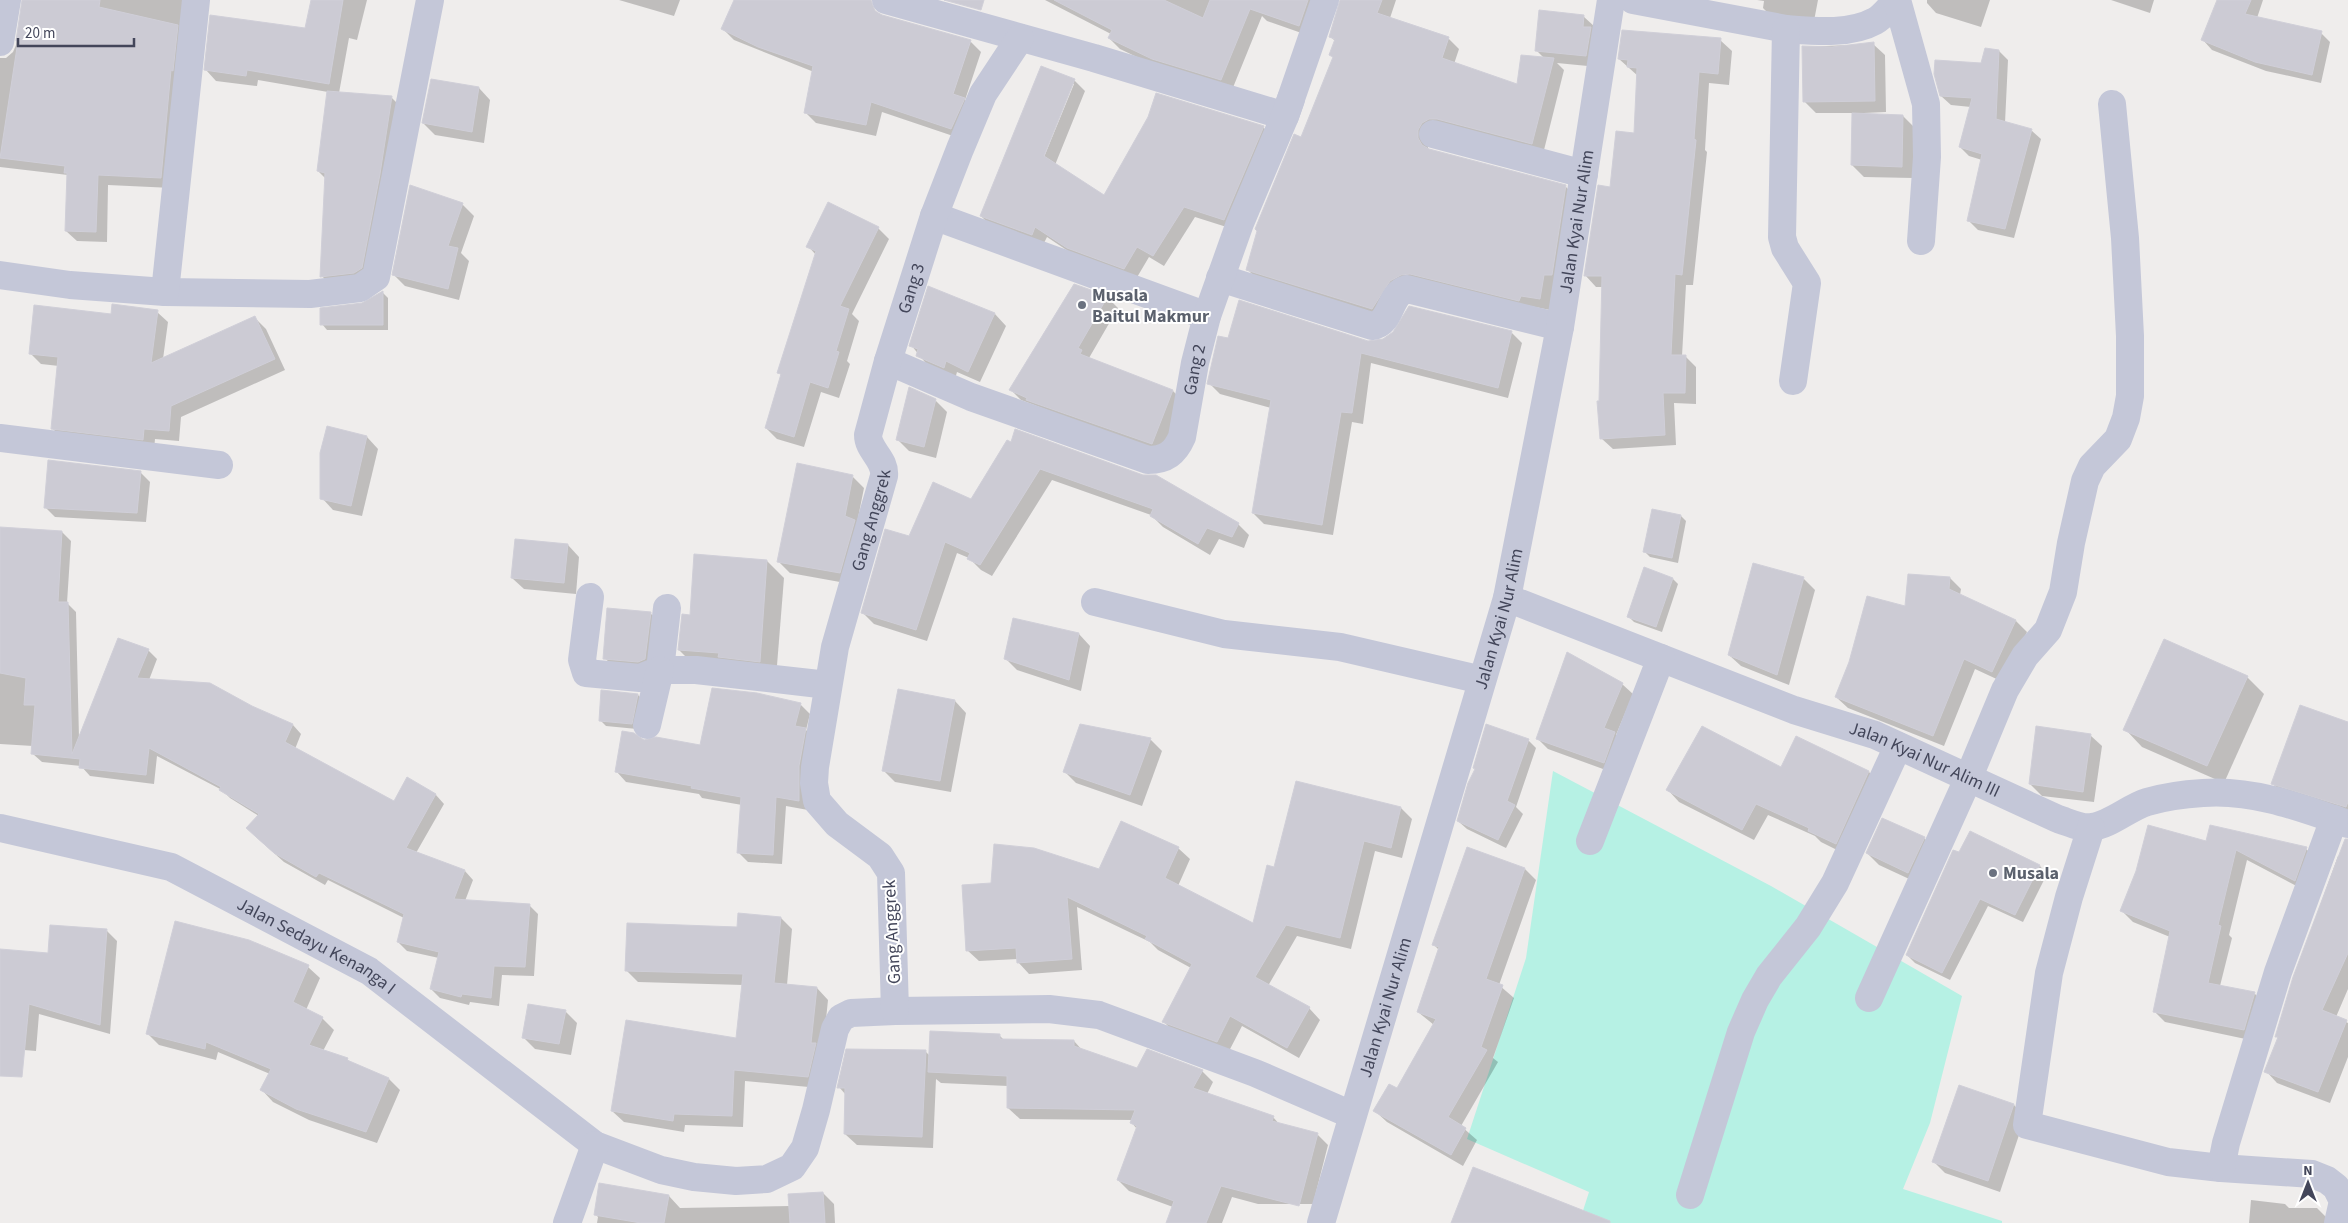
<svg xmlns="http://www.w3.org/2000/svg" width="2348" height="1223" viewBox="0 0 2348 1223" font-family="'Source Sans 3',sans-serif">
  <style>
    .green { fill: #b6f1e4 }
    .shadow { fill: #0003; fill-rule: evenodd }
    .building { fill: #cccbd4; stroke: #d0cfd8 }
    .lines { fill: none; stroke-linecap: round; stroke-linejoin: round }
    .minor { stroke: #c4c7d8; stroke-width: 28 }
    .worship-dot { fill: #6b7280; stroke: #fff; stroke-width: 2 }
    .labels { text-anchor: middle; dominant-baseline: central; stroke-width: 4; stroke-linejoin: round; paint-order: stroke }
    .street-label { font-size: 18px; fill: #43465a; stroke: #fff }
    .worship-label { font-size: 18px; font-weight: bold; fill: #5b616d; stroke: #fff; text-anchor: start }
  </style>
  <rect width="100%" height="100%" fill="#efedec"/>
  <path class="green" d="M1553,771l218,115 191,110 -32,127 -27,66 99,32v2h-423l10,-31 -122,-53 59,-181z"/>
  <g class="shadow">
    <path d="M23,0h167l-18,188 -64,-3 -1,57 -30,-1 -11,-10 2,-56 -68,-8v-109h6l7,-6 3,-7z"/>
    <path d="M312,0h55l-10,40 -8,-2 -10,55 52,4 9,9 -29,171 -40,9 -9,-10 4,-97 -8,-8 10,-79 -70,-12 -1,6 -41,-5 -10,-11 100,-41z"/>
    <path d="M619,0h61l-6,16z"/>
    <path d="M735,0h116l20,6 9,10 90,25 11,11 -16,48 10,10 -13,29 -80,-27 -6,24 -60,-13 -11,-11 9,-40 -80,-32 -11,-11z"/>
    <path d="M1045,0h280l-15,36 -43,-15 -5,-5 -30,74 -68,-20 -44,-21 -11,-11 2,-4z"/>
    <path d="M1341,0h55l-6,18 58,20 11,11 -5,15 65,22 25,-28 -8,-8 47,-34 12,11 3,40 -41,-4 7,7 -21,84 -115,-12v8l138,37 11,11 -27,112 -128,-26 -39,36 -124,-39 -11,-11 86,-212 -3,-3 4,-14 -5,-5z"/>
    <path d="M1757,0h61l-4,21 -41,-3 -10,-10 1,-7z"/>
    <path d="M1927,0h63l-9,27 -45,-14 -9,-10z"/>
    <path d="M2111,0h43l-4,13z"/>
    <path d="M2218,0h45l-6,18 64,15 9,9 -9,41 -55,-12 -54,-21 -9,-10z"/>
    <path d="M1720,40l12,11 -3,34 -20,-2 -4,67 2,2 -14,133h-7l-4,71h3l11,11v37l-22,-1 2,42 -63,4 -12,-11 2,-151h-7l-11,-12 26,-87 24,-53 3,-59 -19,-17z"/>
    <path d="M1873,44l12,11 1,57 -22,1v2l39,1 11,11 -1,51 -49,-1 -12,-12 2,-52h-38l-11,-11 -2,-55z"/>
    <path d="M1999,51l9,9 -3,63 26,7 10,9 -27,99 -36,-8 -10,-10 14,-60 -13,-4 -9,-9 11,-40 -20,-2 -10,-9z"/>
    <path d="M1042,67l32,13 11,11 -30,74 50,32 44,-79 8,-23 106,32 11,11 -38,92 -41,-13 -31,49 -15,-9 -13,22 -56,-20 -33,-22 -4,8 -51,-18 -11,-11zM1072,84h2l-32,78 -2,-1z"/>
    <path d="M432,80l47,8 11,12 -6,43 -49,-8 -12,-12z"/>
    <path d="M462,204l12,12 -13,37 8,8 -10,39 -54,-14 -11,-11z"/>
    <path d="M878,228l11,11 -37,75 7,7 -12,40 3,3 -11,34 -18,-6 -17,55 -27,-8 -11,-11 16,-52 -3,-4 37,-117 -8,-9z"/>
    <path d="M1075,285l33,13 10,10 -29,50 84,33 10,10 -20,53 -142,-54 -10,-10z"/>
    <path d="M929,288l66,26 11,12 -26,56 -23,-10 -2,7 -26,-12 -18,-22z"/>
    <path d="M383,293l5,5v32h-61l-5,-6z"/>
    <path d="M157,312l11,10 -5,37 92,-41 11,11 19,41 -104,47 -2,24 -24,-2 -1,11 -91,-11 -11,-11 7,-62 -18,-2 -11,-11 82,-38z"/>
    <path d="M1511,332l11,11 -14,55 -137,-35 -8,61 -11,-2 -19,113 -69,-11 -11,-11 18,-105 -51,-14 -11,-11 20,-43 139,2z"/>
    <path d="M935,400l12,12 -11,46 -27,-7 -12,-12z"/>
    <path d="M328,428l39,9 11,12 -16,67 -29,-6 -11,-12z"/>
    <path d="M1007,442l231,82 11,11 -5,13 -25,-9 -9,16 -47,-28 -12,-12 -99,-35 -60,96 -11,-6 -12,-12 -12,-5 -30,88 -53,-17 -12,-12 47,-74 62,-37z"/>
    <path d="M140,472l10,10 -4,40 -91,-5 -9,-9z"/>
    <path d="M852,476l12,12 -7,35 -6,61 -61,-11 -11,-11z"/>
    <path d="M1681,516l5,5 -8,42 -28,-6 -5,-5z"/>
    <path d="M0,529l62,3 9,9 -4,62 9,9 3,126 69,-88 9,9 -8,21 102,27 42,18 8,9 -6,15 99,54 13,-24 29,16 8,9 -28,49 49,18 8,9 -8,21 64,4 9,9 -4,62 -32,-1 -3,31 -29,-4 -1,3 -29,-7 -9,-9 8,-31 -32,-7 -9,-9 6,-24 -76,-38 -3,5 -41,-23 -28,-25 3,-21 -29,-18 -8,-8 -65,-34 -3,28 -64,-8 -9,-10 -39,-4 -9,-8v-8l-33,-2z"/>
    <path d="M568,545l11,12 -3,37 -52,-5 -12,-11z"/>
    <path d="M767,561l17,17 -8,100 -80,-11 -17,-17 12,-34z"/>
    <path d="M1645,569l28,10 5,5 -16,48 -28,-10 -5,-5z"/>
    <path d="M1803,578l12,12 -26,95 -48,-19 -12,-11z"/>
    <path d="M1950,578l11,11 -1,6 56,26 11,11 -24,50 -28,-13 -31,77 -96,-38 -12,-11 70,-89z"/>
    <path d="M650,613l12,11 -6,47 -40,-1 -11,-12z"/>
    <path d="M1079,634l11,12 -9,45 -64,-21 -12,-12z"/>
    <path d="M2247,677l17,17 -40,89 -82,-36 -17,-18z"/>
    <path d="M1622,684l11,10 -17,41 9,9 -11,29 -66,-24 -11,-11z"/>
    <path d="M638,695l5,5 -6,29 -31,-3 -6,-6z"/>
    <path d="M955,701l11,12 -15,79 -56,-10 -11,-11z"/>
    <path d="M800,704l10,10 -4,16 9,9 -7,71 -22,-4 -4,58 -34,-2 -10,-10 4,-47 -40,-7 -3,-4 -73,-12 -9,-10 27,-30 57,4z"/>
    <path d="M2348,724v94l-59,-18 -17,-17z"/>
    <path d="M2090,735l12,11 -8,56 -52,-6 -12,-12z"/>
    <path d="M1796,738l73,34 11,12 -33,71 -26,-13 -6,-6 -47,-21 -14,25 -75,-38 -11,-12 114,-21z"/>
    <path d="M1150,739l12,12 -20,55 -66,-23 -12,-12z"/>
    <path d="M1528,740l8,8 -20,59 7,7 -17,34 -39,-19 -9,-8z"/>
    <path d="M1401,808l11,11 -10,39 -27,-7 -24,98 -54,-13 -29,50 41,22 11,12 -21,38 -57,-32 -14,27 -54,-21 -11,-11 28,-53 -33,-18 -8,-8 -73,-35 5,63 -53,4 -11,-12v-3l-39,2 -12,-11 25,-66 108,-13 78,-23 12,11 -12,27 76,38 21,-56z"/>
    <path d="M1970,833l70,33 7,8 -24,48 -35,-16 -38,74 -35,-17 -8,-8z"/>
    <path d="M1924,838l12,12 -16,34 -41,-19 -12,-12z"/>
    <path d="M2207,843l99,6 11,10 -11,32 -59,-31 -18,75 3,3 -12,48 35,8 11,11 -11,36 -90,-19 -11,-11 16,-74 -37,-15 -11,-11 15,-39z"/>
    <path d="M2338,856l10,2v131l-12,28 12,6v34l-18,46 -53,-20 -11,-12 13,-32 -3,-3 18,-59z"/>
    <path d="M1525,869l11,11 -37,105 15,13 -21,60 5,4 -37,64 16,14 -14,26 -76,-44 -12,-11 22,-21 37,-65 -16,-13 22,-61 -6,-6z"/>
    <path d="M781,918l11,11 -5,56 30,3 11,12 -9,88 -74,-7 -2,46 -58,-2 -1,7 -60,-10 -12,-11 126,-71 5,-55 -105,-3 -12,-12 112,-41z"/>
    <path d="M107,931l10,10 -7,93 -71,-20 -3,37 -36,-3v-98l49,4z"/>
    <path d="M308,967l12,11 -14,32 16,8 12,12 -11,21 24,8 5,5 37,15 11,11 -23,53 -68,-23 -36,-18 -11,-12 8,-16 -52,-22 -2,8 -57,-15 -12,-12z"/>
    <path d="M565,1011l12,12 -6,32 -36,-6 -12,-12z"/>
    <path d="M1000,1036l4,4 70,1 9,10 55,18 64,2 11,11 -6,12 66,23 7,8 37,9 11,11 -15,59h-55l-26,-7 -10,26h-55l6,-16 -44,-16 -11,-11 19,-51 -6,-7 1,-2 -112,-1 -12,-11v-22l-67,-3 -5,-4 -3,69 -76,-3 -12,-11 1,-39 -7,-8 86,-36 5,5z"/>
    <path d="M2014,1105l11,12 -25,75 -55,-19 -11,-11z"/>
    <path d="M823,1193l11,11 1,19h-238l1,-6 -3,-3 74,-18 11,12 110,-2z"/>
    <path d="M2251,1200l34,4 4,4h28l9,9v6h-77z"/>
  </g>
  <g class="building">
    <path d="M22,0h78l-1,7 79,18 -5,46 -2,-1 -10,108 -63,-3 -2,57 -31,-1 2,-58h-3l1,-7 -65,-8 18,-117h-2z"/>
    <path d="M311,0h32l-14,84 -82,-14 -1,6 -42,-6 6,-55 95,13z"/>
    <path d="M734,0h137l4,11 7,4 89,25 -18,54 12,4 -14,31 -80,-27 -5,23 -62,-12 9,-47 -55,-19 -37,-18z"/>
    <path d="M944,0h40l-3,10z"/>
    <path d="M1054,0h110l39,18 7,-18h98l-9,26 -49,-17 -29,71 -69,-21 -44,-21 4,-8z"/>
    <path d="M1340,0h42l-5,13 72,24 -7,21 75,26 4,-29 33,3 -22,86 -95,-25h-8l-7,4 -4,7v8l4,7 7,4 137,36 -14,90h-8l-4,24 -19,-3 -2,5 -109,-27 -9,1 -11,6 -18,28 -126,-39 11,-39 -2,-2 39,-95 7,3 32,-80 -4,-2 6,-16 -6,-2z"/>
    <path d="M2217,0h34l-6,14 77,17 -10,44 -57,-13 -54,-22z"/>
    <path d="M1539,10l45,5 -1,12h8l-5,29 -51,-5z"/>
    <path d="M1622,30l99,8 -3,36 -19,-2 -5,67 2,1 -14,135 -7,-1 -4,81h15l-1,38h-22l2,42 -65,4 -3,-38h2l3,-125h-18l14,-91 12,2 6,-56 18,2 3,-65 -10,-1 1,-7 -10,-1z"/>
    <path d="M1874,42l1,59 -72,1 -1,-56 30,1z"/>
    <path d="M1985,48l14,2 -3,69 36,10 -27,100 -38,-8 15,-67 -23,-7 13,-49 -32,-2 -6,-22 1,-14 46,3z"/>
    <path d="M1041,66l34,13 -31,77 60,39 44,-78 8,-24 108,33 -40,94 -40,-13 -31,49 -16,-9 -13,22 -57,-21 -32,-21 -3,8 -52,-19z"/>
    <path d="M431,79l48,8 -7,45 -50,-9z"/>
    <path d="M327,91l65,5 -12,78 -18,94 -8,5 -34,4 5,-104 -8,-2z"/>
    <path d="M1852,113l51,2 -1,52 -51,-2z"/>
    <path d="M410,185l53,18 -15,43 10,2 -10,41 -56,-14z"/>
    <path d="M828,202l51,25 -39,79 9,3 -13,42 3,1 -11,36 -18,-6 -16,55 -29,-9 16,-54 -4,-1 39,-122 -10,-4z"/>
    <path d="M1074,284l34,12 -30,52 4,2 -2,4 93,36 -21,54 -126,-44 1,-2 -18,-8z"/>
    <path d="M928,286l67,27 -27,59 -22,-11 -2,7 -28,-12 2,-7 -9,-3z"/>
    <path d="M383,291v34h-63v-17l42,-5z"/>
    <path d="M1239,300l129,41 15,-2 10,-7 16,-26 103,25 -14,57 -137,-35 -9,60 -11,-1 -19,113 -70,-12 19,-113 -64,-16 11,-48 10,2z"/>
    <path d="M112,304l46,6 -7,53 104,-47 20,43 -104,47 -2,25 -25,-2 -1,11 -92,-11 7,-72 -29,-3 5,-49 77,9z"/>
    <path d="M909,387l27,12 -12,48 -28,-7z"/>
    <path d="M327,426l40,10 -16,70 -31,-7v-46z"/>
    <path d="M1015,429l128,46h13l83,48 -7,14 -25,-9 -9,16 -48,-28 3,-7 -113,-40 -60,96 -13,-6 3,-6 -25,-11 -29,88 -55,-17 24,-84 24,7 24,-54 38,17 36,-59 4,2z"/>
    <path d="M48,460l93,11 -4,42 -93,-5z"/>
    <path d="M797,463l56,12 -8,41 10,4 -15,53 -63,-11z"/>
    <path d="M1652,509l29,6 -9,43 -29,-6z"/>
    <path d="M0,527l62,4 -4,71h10l4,152 46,-116 31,11 -12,29 73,5 42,23 41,18 -8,18 109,59 13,-24 29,17 -30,54 59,22 -11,29 76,5 -5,63 -31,-1 -3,32 -29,-4 -1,3 -31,-8 9,-37 -42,-10 7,-28 -85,-41 -3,4 -42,-24 -28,-25 13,-14 -40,-24 2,-3 -72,-39 -3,27 -67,-7 1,-9 -49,-5 4,-49h-11l2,-27 -26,-5z"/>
    <path d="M515,539l53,5 -4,39 -53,-5z"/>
    <path d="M694,554l73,6 -7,102 -42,-5 1,-4 -41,-3 4,-36 8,1z"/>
    <path d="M1753,563l51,14 -27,98 -49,-20z"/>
    <path d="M1644,567l29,11 -17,49 -29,-10z"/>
    <path d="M1908,574l42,3 -1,12 67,31 -24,52 -28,-13 -31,77 -98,-39 14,-35 18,-66 38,10z"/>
    <path d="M607,608l44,4 -6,47 -7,3 -35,-3z"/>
    <path d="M1013,618l66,15 -10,47 -65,-21z"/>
    <path d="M2164,639l84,37 -41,90 -84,-36z"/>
    <path d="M1567,652l56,31 -19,45 11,4 -11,31 -68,-24z"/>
    <path d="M712,688l45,5 44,10 -6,23 11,2 -7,38v35l-23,-4 -3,58 -36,-2 4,-56 -50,-9 1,-2 -77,-14 7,-41 12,2 10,7 12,-3 44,8z"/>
    <path d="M898,689l57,11 -15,81 -58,-10z"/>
    <path d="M601,690l37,4 -6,30 -33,-3z"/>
    <path d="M2300,705l48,17v80l-2,5 -75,-23z"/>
    <path d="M1080,724l71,14 -21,57 -67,-23z"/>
    <path d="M1486,724l43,15 -22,62 8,4 -17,35 -41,-19 11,-38 7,-14 -2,-1z"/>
    <path d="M1702,726l79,41 15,-31 73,35 -33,73 -28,-13 1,-3 -53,-24 -14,26 -76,-40z"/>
    <path d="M2036,726l55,8 -8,58 -54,-8z"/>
    <path d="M1296,781l105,26 -10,41 -27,-7 -24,97 -54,-13 -31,52 55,30 -23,41 -57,-32 -13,26 -55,-20 30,-58 -47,-25 2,-3 -80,-39 5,62 -55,4 -1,-15 -50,3 -4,-66 29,-2 3,-39 40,4 65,21 22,-48 58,26 -14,31 88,45 14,-58 7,2z"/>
    <path d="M1882,818l43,19 -17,36 -42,-20z"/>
    <path d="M2148,825l58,16 4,-16 97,22 -12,34 -59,-31 -18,75 3,1 -13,57 47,9 -11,38 -91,-18 17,-81 -50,-20 16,-40z"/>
    <path d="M1970,831l70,34 -25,50 -35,-16 -38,74 -36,-18 47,-105 6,2z"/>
    <path d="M2345,839h3v114l-26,57 25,10 -29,72 -54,-20 14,-35h-3l18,-60z"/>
    <path d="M1467,847l58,21 -39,111 17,6 -22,62 6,3 -39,67 18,11 -15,27 -78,-44 16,-27 8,4 39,-69 -19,-7 22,-65 -7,-2z"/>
    <path d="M738,913l43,4 -7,66 43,4 -6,56h5l-8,34 -74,-7 -2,46 -58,-2 -1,7 -62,-10 15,-91 110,18 7,-64 -118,-3 2,-48 110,4z"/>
    <path d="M175,921l74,19 60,25 -16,37 30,15 -14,28 39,13 -1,2 42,18 -23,54 -70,-23 -36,-19 11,-21 -65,-27 -1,7 -59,-15z"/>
    <path d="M50,925l57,4 -7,96 -71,-21 -7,73 -22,-1v-127l48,4z"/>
    <path d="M528,1004l38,6 -7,34 -37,-6z"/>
    <path d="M930,1031l70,3v5l74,1v6l63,22 10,-19 56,21 -10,18 81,28 -2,5 46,12 -19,73 -78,-20 -15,37h-40l8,-22 -57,-21 20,-54 -7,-3 5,-13 -128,-2v-32l-79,-4z"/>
    <path d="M846,1049l80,1 -4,87 -78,-3 1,-46h-8z"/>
    <path d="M1959,1085l55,19 -26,77 -56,-19z"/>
    <path d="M1473,1167l137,54v2h-159z"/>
    <path d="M599,1183l70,12 -5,28h-23l-47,-8z"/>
    <path d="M823,1192l2,31h-35l-2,-29z"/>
  </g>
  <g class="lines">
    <g class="minor">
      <path d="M886,0l208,58 191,58 6,-17"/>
      <path d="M1633,0l153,29c27,2 64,6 89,-8 8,-4 15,-14 22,-21"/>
      <path d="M1897,0l29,104 1,53 -6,84"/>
      <path d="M1786,29l-4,208 3,11 22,35 -14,98"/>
      <path d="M0,42l7,-42"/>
      <path d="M1433,134l151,40"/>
      <path d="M934,216l273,100"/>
      <path d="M0,275l70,10 95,7 145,2 50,-6 16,-11 54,-277"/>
      <path d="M1220,278l152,48c20,-2 17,-33 35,-37l153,38"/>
      <path d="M165,292l31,-292"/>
      <path id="s1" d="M888,361l83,36 177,63c18,0 27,-7 34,-23l13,-74 12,-47 33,-93 45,-107 40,-116"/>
      <path d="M0,438l219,27"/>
      <path d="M590,597l-8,63 4,13 54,5 20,-8"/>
      <path id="s2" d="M1507,598l287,112 81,25 183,84c10,3 24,10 34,8 18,-2 38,-20 55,-25 17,-5 39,-8 56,-9 50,-4 99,15 145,31"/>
      <path d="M1095,602l129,32 116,13 142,33"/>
      <path d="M667,608l-7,62h36l132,15"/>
      <path d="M647,725l13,-55"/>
      <path id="s3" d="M0,828l171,39 198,104 226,174 66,25 33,7 42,4 31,-2 25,-12 13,-19 11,-38 19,-81 6,-11 10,-5 44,-2 154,-2 50,6 156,58 97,42"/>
      <path d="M2091,828l-22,69 -20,76 -22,152 141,37 53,6 91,6 15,6 9,7 7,14 -5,22"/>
      <path d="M1590,841l71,-183"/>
      <path d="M1869,998l99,-219 37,-89 20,-34 23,-26 15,-38 8,-49 14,-62 7,-15 26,-27 8,-21 4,-22v-60l-5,-98 -13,-134"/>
      <path id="s4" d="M895,1011l-4,-138 -11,-17 -43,-32 -20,-23 -3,-18 1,-16 20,-120 49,-171c2,-17 -16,-25 -16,-41l20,-74 46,-145 26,-67 23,-55 37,-56"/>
      <path d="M2221,1168l5,-25 52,-171 56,-153"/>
      <path d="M1690,1195l51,-163 14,-32 14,-24 39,-49 27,-44 63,-137"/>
      <path d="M567,1223l28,-78"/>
      <path id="s5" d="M1321,1223l186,-625 53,-271 51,-327"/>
    </g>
  </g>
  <g class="worship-dot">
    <circle cx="1082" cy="305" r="5"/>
    <circle cx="1993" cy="873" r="5"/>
  </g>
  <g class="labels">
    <g class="street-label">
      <text stroke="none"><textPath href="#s5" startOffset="1035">Jalan Kyai Nur Alim</textPath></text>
      <text stroke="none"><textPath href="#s4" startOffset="774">Gang 3</textPath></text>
      <text stroke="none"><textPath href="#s1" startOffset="391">Gang 2</textPath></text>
      <text stroke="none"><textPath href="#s4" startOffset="530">Gang Anggrek</textPath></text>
      <text stroke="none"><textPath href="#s5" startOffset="630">Jalan Kyai Nur Alim</textPath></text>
      <text stroke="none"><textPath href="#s2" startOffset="448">Jalan Kyai Nur Alim III</textPath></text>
      <text transform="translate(892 932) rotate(-93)">Gang Anggrek</text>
      <text stroke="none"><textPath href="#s3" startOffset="341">Jalan Sedayu Kenanga I</textPath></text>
      <text stroke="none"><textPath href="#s5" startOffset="225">Jalan Kyai Nur Alim</textPath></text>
    </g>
    <g class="worship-label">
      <text x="1092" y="295">Musala<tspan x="1092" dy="21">Baitul Makmur</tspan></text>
      <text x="2003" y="873">Musala</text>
    </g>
  </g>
  <g transform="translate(2308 1183)" stroke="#ffffff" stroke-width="4" paint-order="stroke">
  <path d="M0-4L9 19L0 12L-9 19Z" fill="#43465a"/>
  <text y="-8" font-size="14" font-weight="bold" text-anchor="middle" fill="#43465a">N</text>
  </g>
  <path d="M18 38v8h116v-8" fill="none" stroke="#43465a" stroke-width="2.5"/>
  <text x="25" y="38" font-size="15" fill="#43465a" stroke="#ffffff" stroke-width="4" paint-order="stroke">20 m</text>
</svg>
